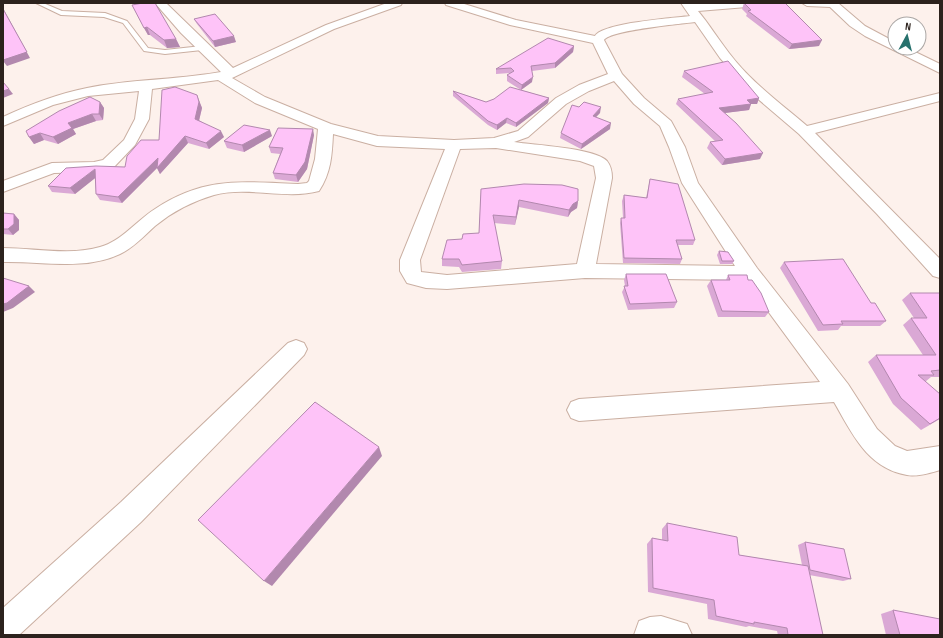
<svg xmlns="http://www.w3.org/2000/svg" width="943" height="638" viewBox="0 0 943 638" font-family="'Sofia Sans Condensed',sans-serif">
  <style>
    .lines { fill: none; stroke-linecap: round; stroke-linejoin: round }
    .service-casing { stroke: #caafa2; stroke-width: 2 }
    .minor-casing { stroke: #caafa2; stroke-width: 2 }
    .service { fill: #fff; fill-rule: evenodd }
    .minor { fill: #fff; fill-rule: evenodd }
    .wall { fill: #daa8d5 }
    .shaded-wall { fill: #b288ae }
    .building { fill: #fec3f8; stroke: #b288ae }
  </style>
  <rect width="100%" height="100%" fill="#fdf1ec"/>
  <g class="lines">
    <g class="service-casing">
      <path id="service" d="M36,3h7l19,8 43,2 22,8 21,27 17,2 37,-4 3,2 -3,2 -37,4 -21,-3 -21,-28 -19,-6 -43,-2z"/>
    </g>
    <g class="minor-casing">
      <g id="minor">
        <path d="M155,3h11l67,65 93,-43 61,-22h15l-1,2 -67,24 -102,49 33,19 66,27 47,12 76,4 40,-2 24,-7 38,-33 23,-13 29,-11 -15,-31 -83,-18 -64,-20 -1,-2h16l55,17 79,16c8,-13 77,-18 95,-20l-9,-13h83l-5,3 -61,5c11,13 20,28 31,42 21,28 51,50 78,73l133,-33v8l-125,32 125,126v19l-7,-2 -56,-62 -78,-80 -48,-41 -31,-35 -25,-36c-15,2 -84,8 -91,18l18,34 22,24 27,23 14,26 13,36 59,85 91,116 29,45 18,17 12,5 33,-5v24c-10,3 -23,7 -33,5 -40,-7 -55,-42 -73,-73l-255,19 -8,-3 -4,-8 4,-8 8,-3 241,-17 -75,-102 -160,-2 -138,11 -21,-1 -19,-5 -7,-12v-11l45,-111 -68,-3 -44,-12c-1,21 -2,39 -14,57 -34,9 -70,-5 -105,4 -21,6 -42,17 -59,31 -11,10 -22,22 -35,28 -36,17 -79,7 -117,8v-14c31,0 67,8 97,-1 22,-6 36,-26 55,-38 50,-33 87,-27 143,-25l9,-1 2,-2 6,-22 3,-30 -63,-26 -37,-23 -66,9 -3,30 -14,26 -20,21 -21,6 -40,1 -51,19v-11l49,-18 42,-1 9,-2 21,-20 11,-21 4,-28 -51,5 -35,9 -50,21v-9c28,-13 54,-23 84,-29 44,-9 90,-8 134,-16l-40,-39zM614,81l20,23 26,22 9,21 13,36 53,83 -139,-2 16,-86c0,-6 -1,-12 -5,-17 -12,-13 -74,-16 -93,-19l14,-5 38,-33 23,-13zM496,148l84,13 14,5 2,12 -19,86 -130,11 -26,-3 -1,-12 40,-111z"/>
        <path d="M802,3h36l27,23 30,16v6h12l33,16v9l-75,-37 -15,-10 -20,-19 -23,-1z"/>
        <path d="M296,340l8,3 3,6 -3,6 -163,167 -122,113h-16v-27l118,-106 167,-159z"/>
        <path d="M661,616l26,8 5,11h-58l5,-14 11,-4z"/>
      </g>
    </g>
    <use href="#service" class="service"/>
    <use href="#minor" class="minor"/>
  </g>
  <g class="wall">
    <path d="M744,3l75,43 -30,3 -43,-33 1,-2 -5,-5z"/>
    <path d="M132,5l44,34 4,8 -13,1 -17,-13h-2z"/>
    <path d="M194,19l42,23 -21,5 -18,-23z"/>
    <path d="M574,46l-1,6 -18,16 -23,3v11l-11,8 28,8 -1,5 -32,24 -10,-4 -9,7 -9,-5 -35,-29v-5l33,11 35,-12 -14,-9v-6l4,-2 -15,1v-5z"/>
    <path d="M684,71l75,27 -2,6h-6l-2,6 -25,3 36,46 -38,6 -15,-17 3,-6h6l-40,-38 2,-5 27,-5 -23,-17z"/>
    <path d="M199,101l3,7 -3,12 25,17 -15,12 -21,-6 -28,31 -3,-6 -35,35 -22,-3 -4,-6 -1,-16 -20,16 -23,-2 -4,-6 77,-19 34,-27z"/>
    <path d="M100,102l4,6 -1,12 -7,1 -23,8 3,5 -18,10 -14,-4 -10,4 -5,-7z"/>
    <path d="M600,113l-4,4 14,12 -29,20 -21,-11 1,-5z"/>
    <path d="M314,135l-7,34 -9,13 -23,-3 -2,-6 7,-19 -9,-1 -2,-6z"/>
    <path d="M272,136l-28,16 -17,-4 -3,-7z"/>
    <path d="M650,179l45,61 -2,5h-15l4,14 -2,5 -57,-1 -3,-40 1,-5h2l-1,-17 2,-6 22,3 3,-14z"/>
    <path d="M481,189l97,12 -1,7 -6,4 -3,5 -49,-10 -4,18 -21,-2 8,38 -1,8 -39,3 -3,-5 -17,-1v-7l20,-20 17,-6z"/>
    <path d="M3,213l11,1 5,6v10l-6,5 -10,-1z"/>
    <path d="M719,251l15,10 -2,3h-12l-3,-9z"/>
    <path d="M784,262l87,41 15,18 -6,5h-39l-3,4 -20,1 -38,-63z"/>
    <path d="M626,274l51,28 -3,6 -46,2 -6,-18 3,-6 -1,-6z"/>
    <path d="M728,275l20,5 21,32 -4,5h-47l-11,-31 4,-6h15z"/>
    <path d="M910,293h30v84h-9l-6,5 15,37 -19,11 -28,-26 -25,-42 8,-7h47l-20,-30 8,-7h3l-12,-18z"/>
    <path d="M667,523l72,32 63,10 -4,-20 7,-3 46,37 -8,2 -34,-6 14,60h-45l-1,-4 -28,-5 -3,1 -38,-8 -1,-15 -59,-12 -1,-48 5,-6 10,2v-11z"/>
    <path d="M893,610l47,25h-54l-5,-21z"/>
  </g>
  <g class="shaded-wall">
    <path d="M3,8l27,50 -23,8 -4,-5z"/>
    <path d="M147,27l3,8h-2l-4,-7z"/>
    <path d="M234,36l2,6 -21,5 -2,-6z"/>
    <path d="M176,39l4,8 -13,1 -3,-8z"/>
    <path d="M822,40l-3,6 -30,3 3,-5z"/>
    <path d="M574,46l-1,6 -18,16v-5z"/>
    <path d="M533,77l-1,5 -11,8 1,-5z"/>
    <path d="M9,89l4,5 -10,4v-7z"/>
    <path d="M197,95l5,13 -4,17 -3,-6z"/>
    <path d="M549,98l-1,5 -32,24v-4z"/>
    <path d="M759,98l-2,6h-6l-2,6 -32,4 2,-6 28,-8z"/>
    <path d="M100,102l4,6 -1,12 -4,-6z"/>
    <path d="M601,107l-1,6 -8,8 1,-5z"/>
    <path d="M92,114l4,7 -23,8 3,5 -18,10 -5,-7 15,-14z"/>
    <path d="M507,118l-1,5 -9,7v-5z"/>
    <path d="M611,123l-1,6 -29,20 1,-5z"/>
    <path d="M313,129l1,6 -7,34 -9,13 -2,-7z"/>
    <path d="M270,130l2,6 -28,16 -2,-7z"/>
    <path d="M221,131l3,6 -15,12 -3,-6z"/>
    <path d="M40,133l4,7 -10,4 -5,-7z"/>
    <path d="M185,136l3,7 -28,31 -3,-6 4,-4 -39,39 -4,-6 40,-39z"/>
    <path d="M763,153l-3,6 -38,6 3,-6z"/>
    <path d="M95,169l4,6 -24,19 -5,-6z"/>
    <path d="M519,200v7l-4,18 1,-8z"/>
    <path d="M578,201l-1,7 -6,4 -3,5 1,-7 4,-6z"/>
    <path d="M14,214l5,6v10l-6,5 -5,-6z"/>
    <path d="M29,286l6,6 -22,16 -10,4v-8z"/>
    <path d="M379,447l3,9 -110,130 -8,-5z"/>
  </g>
  <g class="building">
    <path d="M143,3h12l21,36 -12,1 -17,-13 -3,1 -12,-23z"/>
    <path d="M744,3h41l37,37 -30,4 -44,-33 3,-1z"/>
    <path d="M3,9l24,43 -24,8z"/>
    <path d="M215,14l19,22 -21,5 -19,-22z"/>
    <path d="M548,38l26,8 -19,17 -24,3 2,11 -11,8 -15,-10 7,-4 -3,-3 -15,1z"/>
    <path d="M728,61l31,37 -12,2 4,4 -32,4 17,15 27,30 -38,6 -15,-17 13,-2 -45,-41 35,-7 -29,-21z"/>
    <path d="M3,82l6,7 -6,2z"/>
    <path d="M175,87l22,8 2,7 -4,17 26,12 -15,12 -21,-7 -28,32 1,-10 -40,39 -22,-3 -1,-25 -25,19 -22,-2 18,-18 30,-2 29,1 2,-11 14,-16h18l3,-50z"/>
    <path d="M510,87l39,11 -33,25 -9,-5 -10,7 -9,-4 -35,-30 33,11 8,-3z"/>
    <path d="M90,97l10,5 -1,12h-7l-24,9 4,5 -19,9 -13,-4 -11,4 -3,-6 33,-20z"/>
    <path d="M584,102l17,5 -8,9 18,7 -29,21 -21,-11 11,-28 7,2z"/>
    <path d="M244,125l26,5 -28,15 -18,-4z"/>
    <path d="M278,128l35,1 -8,33 -9,13 -23,-2 10,-25 -14,-1z"/>
    <path d="M650,179l28,5 17,56h-19l6,19 -58,-1 -3,-40h4l-1,-23 23,3z"/>
    <path d="M524,184l38,1 16,4v12l-5,3 -4,6 -50,-10 -3,17 -23,-2 9,46 -40,4 -3,-6h-17l5,-19 15,-1 1,-5 16,-1 2,-44z"/>
    <path d="M3,213l11,1v10l-6,5h-5z"/>
    <path d="M719,251l9,1 6,9h-12z"/>
    <path d="M843,259l28,44h4l11,18h-45l2,3 -20,1 -39,-63z"/>
    <path d="M626,274h40l11,28 -47,2 -6,-18h4z"/>
    <path d="M728,275h19l1,5h4l9,13 8,19 -47,-1 -11,-31h19z"/>
    <path d="M3,278l26,8 -22,17 -4,1z"/>
    <path d="M910,293h30v77l-9,1 3,4h-16l22,19v24l-10,6 -29,-26 -25,-43h60l-25,-37h16z"/>
    <path d="M315,402l64,45 -115,134 -66,-61z"/>
    <path d="M667,523l70,14 2,18 69,11 15,69h-35l-1,-7 -33,-6v2l-38,-8 -2,-16 -61,-12 -1,-50 16,3z"/>
    <path d="M805,542l39,7 7,30 -41,-9z"/>
    <path d="M893,610l47,9v16h-40z"/>
  </g>
  <rect width="943" height="638" fill="none" stroke="#2c221d" stroke-width="8"/>
  <g transform="translate(907 36) rotate(7)"><circle r="19" fill="#ffffff" stroke="#aba7a5"/>
  <path d="M0-3L7 15L0 10L-7 15Z" fill="#27716d"/>
  <text y="-6" font-size="11" font-weight="bold" text-anchor="middle" fill="#2c221d">N</text>
  </g>
</svg>
